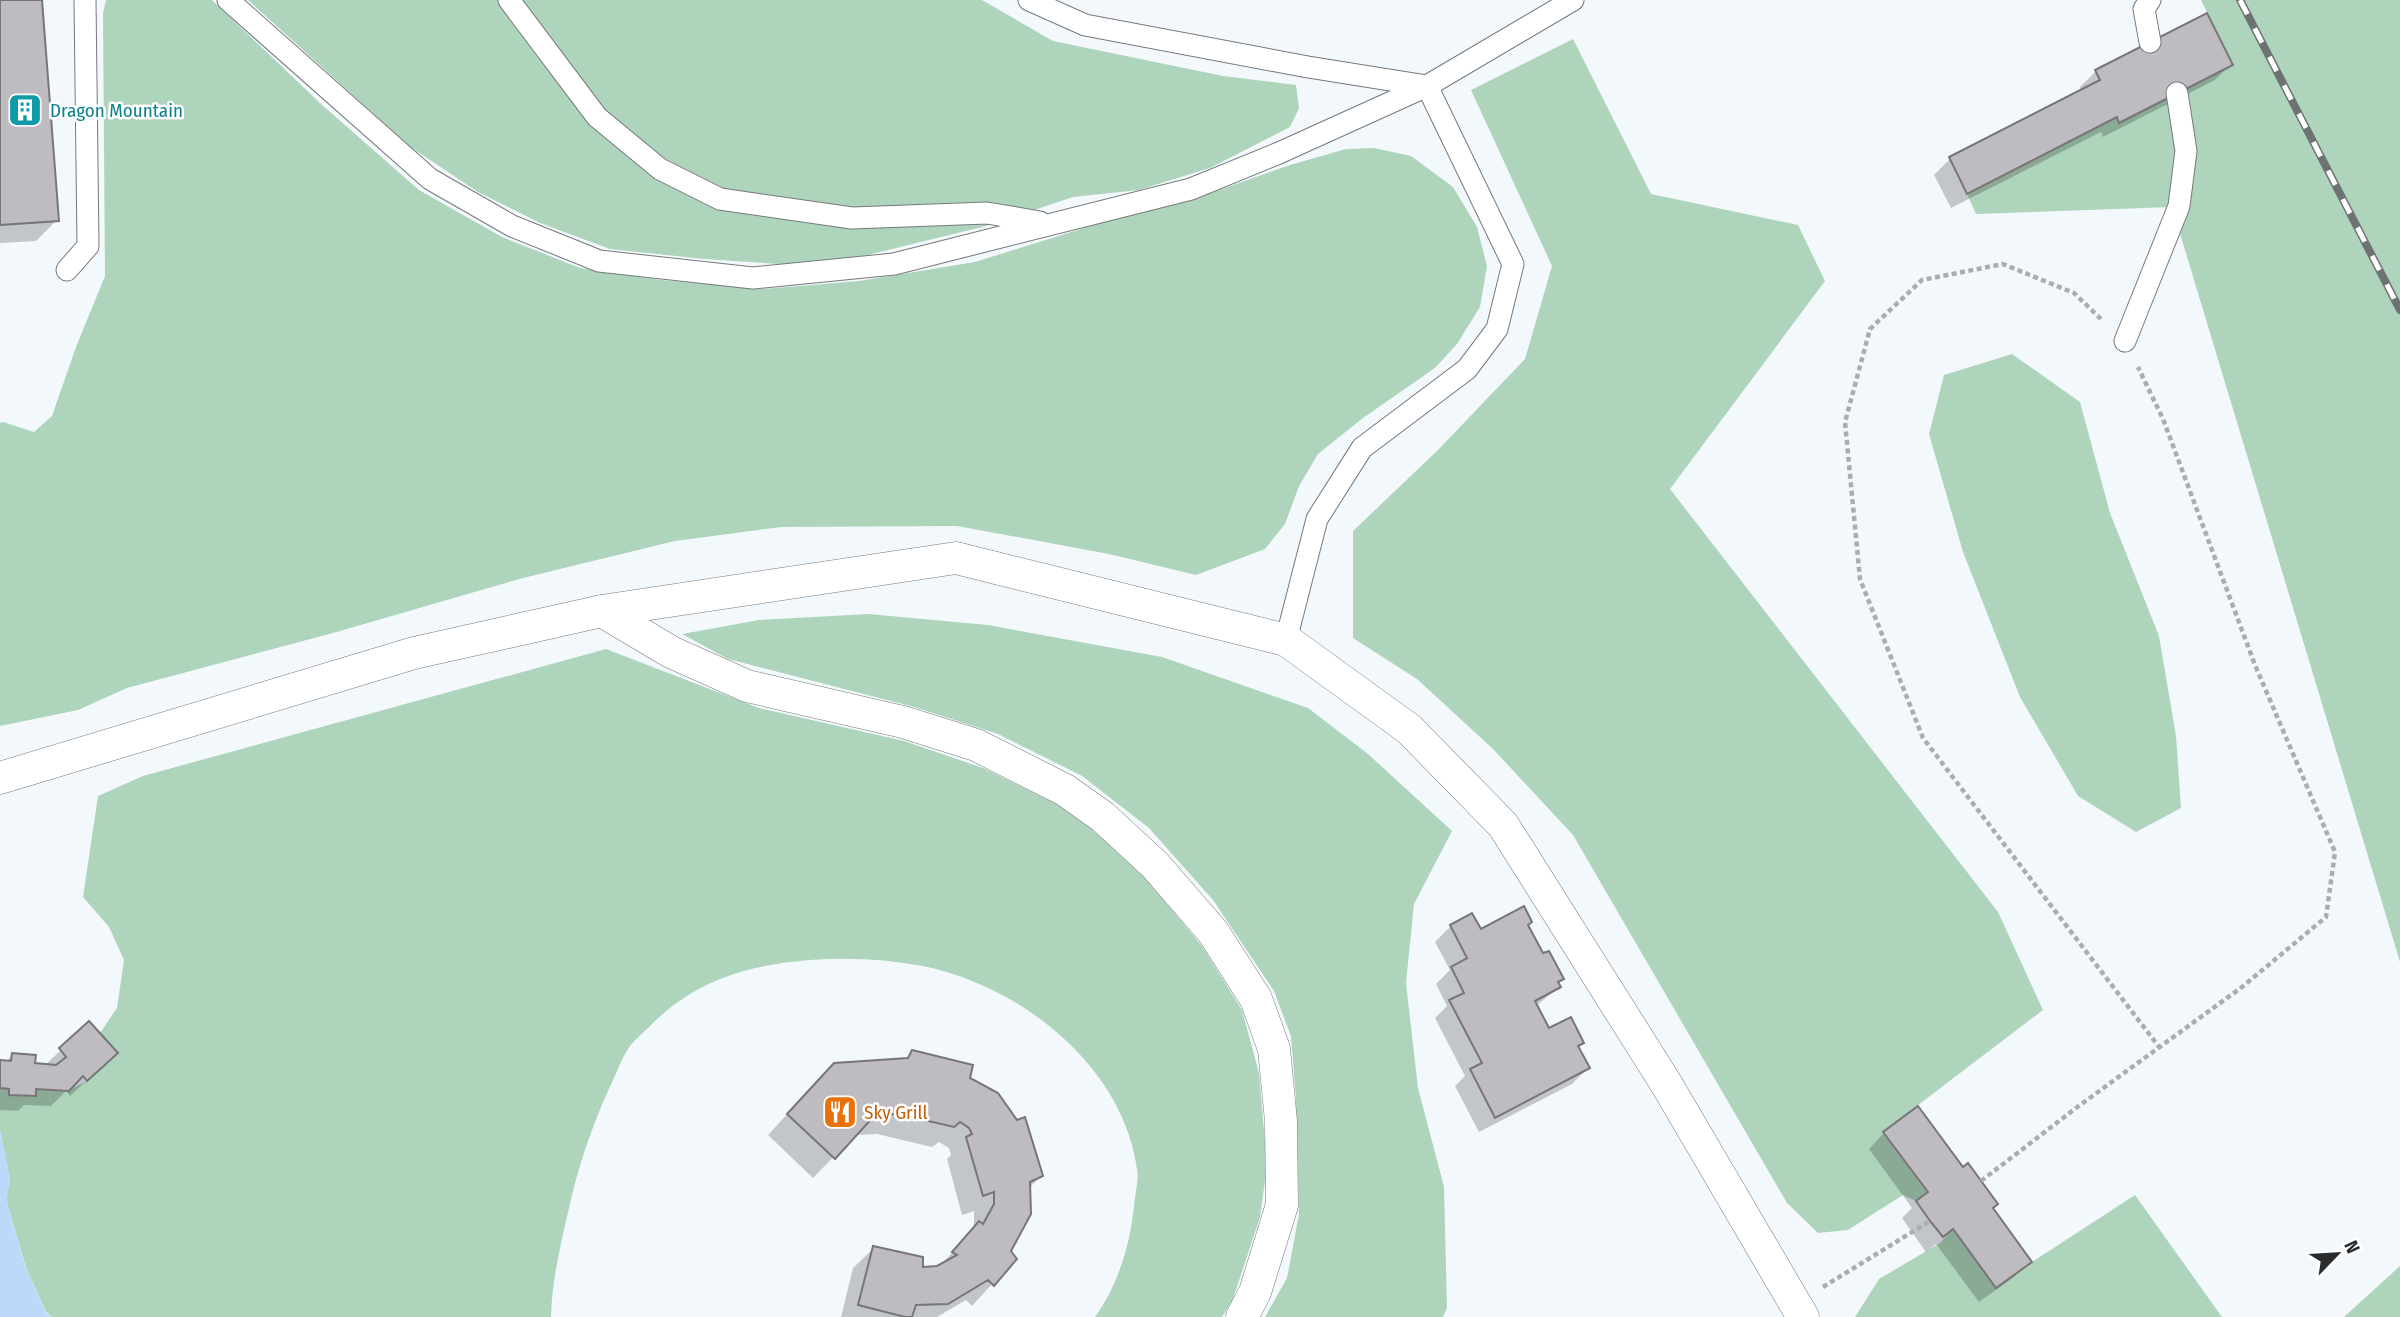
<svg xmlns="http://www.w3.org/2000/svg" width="2400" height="1317" viewBox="0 0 2400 1317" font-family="'Fira Sans Condensed',sans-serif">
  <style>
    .forest { fill: #aed5bb }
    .water { fill: #bed8fa }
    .shadow { fill: #0003 }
    .building { fill: #bfbcc1; stroke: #787579; stroke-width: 2 }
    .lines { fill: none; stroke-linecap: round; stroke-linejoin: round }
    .service-casing { stroke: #75797d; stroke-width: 23 }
    .pedestrian-casing { stroke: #75797d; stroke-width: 33 }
    .path { stroke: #a9adb1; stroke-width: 4.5; stroke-dasharray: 5 3.5; stroke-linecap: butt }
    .service { stroke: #fff; stroke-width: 21 }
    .pedestrian { stroke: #fff; stroke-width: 32 }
    .rail-casing { stroke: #6f7275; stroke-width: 8 }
    .rail { stroke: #fff; stroke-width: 5; stroke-dasharray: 16; stroke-linecap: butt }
    .labels { text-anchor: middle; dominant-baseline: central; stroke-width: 5; stroke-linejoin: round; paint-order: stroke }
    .culture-label { font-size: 19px; fill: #0d838f; stroke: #fff; text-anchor: start }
    .food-label { font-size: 19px; fill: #c56008; stroke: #fff; text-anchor: start }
  </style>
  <rect width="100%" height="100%" fill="#f3f8fd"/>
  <g class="forest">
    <path d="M106,0h106l109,104 98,86 83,47 78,31 81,12 102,9 96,-8 116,-19 128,-40 102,-27 85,-30 56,-16 28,-1 37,8 42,31 24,40 10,39 -7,41 -23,37 -22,24 -72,50 -45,36 -19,32 -14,38 -20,25 -69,26 -87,-21 -152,-28 -176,1 -106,14 -152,37 -190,55 -206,55 -49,22 -78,16v-303l3,-1 31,10 18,-16 24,-69 29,-71 -2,-263z"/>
    <path d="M248,0h734l71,41 170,35 73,9 3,23 -9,19 -80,41 -71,22 -66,7 -87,29 -143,35 -65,3 -74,-5 -94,-10 -70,-26 -62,-31 -69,-46z"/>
    <path d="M2201,0h199v962l-228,-755 -196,7 -9,-20 150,-77 2,5 114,-57z"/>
    <path d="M1573,39l78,155 147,31 27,56 -155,208 328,423 45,98 -159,121 44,61 -12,9 -13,-6 -55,35 -30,3 -31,-30 -214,-368 -80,-86 -76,-70 -64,-41v-107l84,-80 88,-92 27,-93 -81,-176z"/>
    <path d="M2012,354l68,48 30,111 49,123 17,100 5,72 -45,24 -58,-36 -58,-99 -57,-145 -34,-118 15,-59z"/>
    <path d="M869,614l119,11 174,32 146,51 60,46 84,77 -38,73 -8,79 12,105 26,99 3,121 -4,9h-178l22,-39 12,-64 -3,-115 -5,-63 -17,-45 -61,-91 -64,-72 -67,-52 -84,-42 -84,-27 -186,-48 -46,-25 77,-14z"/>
    <path d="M606,649l153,59 145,33 79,27 84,41 65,53 70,84 40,64 17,63 8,93 -7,51 -28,85 -10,15h-127c23,-32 35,-72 39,-111 1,-12 5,-26 3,-37 -14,-103 -116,-183 -214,-203 -37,-7 -75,-9 -113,-6 -62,5 -115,20 -160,66 -7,7 -17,15 -22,23 -6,9 -10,20 -14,29 -18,38 -32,76 -42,117 -9,40 -20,81 -21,122h-499l-6,-5 -20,-44 -20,-69 4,-19 -10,-50v-42l9,1v6l26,1 2,-6 34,-1 16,-8 31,-28 -18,-20 17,-25 7,-48 -15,-33 -26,-30 15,-101 45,-20z"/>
    <path d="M2135,1195l87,122h-367l24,-38 61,-36 13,-14 43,59 36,-26z"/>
    <path d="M2400,1266v51h-56z"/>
  </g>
  <path class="water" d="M0,1130l10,50 -4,19 19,67 21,47 6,4h-52z"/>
  <g class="shadow">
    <path d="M0,0h40l17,220 -21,21 -36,2z"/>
    <path d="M2231,64l-16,16 -112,57 -2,-5 -150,76 -17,-33 16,-16 132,-68 -2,-4 16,-16z"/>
    <path d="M1451,926l29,5 46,-5 16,29 20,24 -5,5 2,3 -23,19 13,24 28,17 11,21 -16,16 -93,48 -24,-46 10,-10 -30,-58 12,-12 -11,-22 14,-14 -15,-28z"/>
    <path d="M89,1024l11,45 -30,27 -4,-5 -15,15 -27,-1 -6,6 -18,-1v-48h5l8,-7 20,10 11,1z"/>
    <path d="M913,1052l55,26 73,98 -12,12 -20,64 6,7 -43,47 -6,-6 -29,17h-96l12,-49 21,-20 47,20h17l33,-36 3,-6v-15l-12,4 -15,-56 4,-4 -2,-7 -10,-6 -7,5 -55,-13 -22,1 -42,43 -45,-43 45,-49 92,-26z"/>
    <path d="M1884,1133l107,75 38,53 -15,16 -35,25 -43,-58 -10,8 -24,-34 10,-10 -43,-59z"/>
  </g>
  <g class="building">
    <path d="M0,0h42l17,221 -59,4z"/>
    <path d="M2207,13l26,52 -114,58 -2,-6 -150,77 -18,-37 151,-77 -5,-10z"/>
    <path d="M1524,906l8,16 -4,3 15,28 6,-2 15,28 -6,3 3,5 -26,14 14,27 22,-11 13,26 -6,3 12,22 -95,50 -25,-49 12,-6 -33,-63 15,-7 -13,-26 16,-9 -17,-33 22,-12 9,16z"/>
    <path d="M89,1021l29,32 -31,28 -4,-5 -14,15 -33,-2v7l-27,-1v-6l-9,-1v-28l11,1 1,-8 24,2 -1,8 21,2 10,-8 -7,-9z"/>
    <path d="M912,1050l61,15 -3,13 28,15 19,27 8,-3 18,59 -13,6 1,32 -20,37 6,8 -23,27 -6,-6 -40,24 -32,1 -4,12h-7l-47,-12 15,-59 50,11v10l14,-1 20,-11 -5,-3 27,-31 4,3 11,-20v-12l-11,4 -17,-59 6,-3 -3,-6 -9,-6 -6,5 -56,-13 -23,1 -40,44 -48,-45 47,-51 74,-5z"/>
    <path d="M1918,1106l45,61 5,-4 30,41 -5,4 39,54 -36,26 -43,-59 -10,8 -13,-16 -14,-20 12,-9 -45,-60z"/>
  </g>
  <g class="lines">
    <g class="service-casing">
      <g id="service">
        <path d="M228,0l202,179 82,47 87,35 154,17 141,-14 297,-75 88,-36 148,-67 146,-86"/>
        <path d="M509,0l88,117 63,52 60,30 132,19 135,-5 53,9"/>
        <path d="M1029,0l56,25 223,42 119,19 86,178 -16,65 -30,40 -105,79 -45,71 -31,121"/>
        <path d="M2150,42l-6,-33 6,-9"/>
        <path d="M67,270l21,-24 -3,-246"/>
        <path d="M2125,341l54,-135 7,-55 -9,-58"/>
      </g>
    </g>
    <g class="pedestrian-casing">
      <g id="pedestrian">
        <path d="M602,611l69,41 76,34 156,36 73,23 89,45 38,27 52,48 58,67 43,67 18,50 7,72 1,84 -27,87 -13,25"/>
        <path d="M0,778l414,-125 188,-42 354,-53 330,82 123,89 94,96 164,260 136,232"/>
      </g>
    </g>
    <g class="path">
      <path d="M2101,319l-27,-26 -71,-29 -81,16 -52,49 -25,93 15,157 63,159 236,309"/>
      <path d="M1981,1181l95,-73 166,-121 84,-70 9,-65 -80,-187 -92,-246 -25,-52"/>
      <path d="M1823,1287l107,-66"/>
    </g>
    <use href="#service" class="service"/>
    <use href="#pedestrian" class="pedestrian"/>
    <g class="rail-casing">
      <path id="rail" d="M2240,0l160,310"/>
    </g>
    <use href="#rail" class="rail"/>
  </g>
  <defs>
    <g id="building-square" transform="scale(1.75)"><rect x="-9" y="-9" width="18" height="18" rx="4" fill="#0f9aa8" stroke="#fff"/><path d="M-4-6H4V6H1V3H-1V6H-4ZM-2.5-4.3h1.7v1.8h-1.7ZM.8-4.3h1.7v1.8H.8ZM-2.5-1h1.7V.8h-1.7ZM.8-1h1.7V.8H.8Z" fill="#fff"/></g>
    <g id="restaurant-square" transform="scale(1.75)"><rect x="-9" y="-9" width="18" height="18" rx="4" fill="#e8710a" stroke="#fff"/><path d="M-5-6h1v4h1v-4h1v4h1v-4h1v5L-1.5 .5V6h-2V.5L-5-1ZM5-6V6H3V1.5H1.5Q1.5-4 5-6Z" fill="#fff"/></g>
  </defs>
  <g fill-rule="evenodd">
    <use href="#building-square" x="25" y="110"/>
    <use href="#restaurant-square" x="840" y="1112"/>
  </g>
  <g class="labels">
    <g class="culture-label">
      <text x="50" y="110">Dragon Mountain</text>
    </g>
    <g class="food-label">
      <text x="864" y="1112">Sky Grill</text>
    </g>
  </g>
  <g transform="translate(2337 1254) rotate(65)" stroke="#ffffff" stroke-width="5" paint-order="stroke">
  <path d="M0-5L12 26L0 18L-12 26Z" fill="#292b2d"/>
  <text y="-10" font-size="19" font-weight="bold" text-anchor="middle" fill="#292b2d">N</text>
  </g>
</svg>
